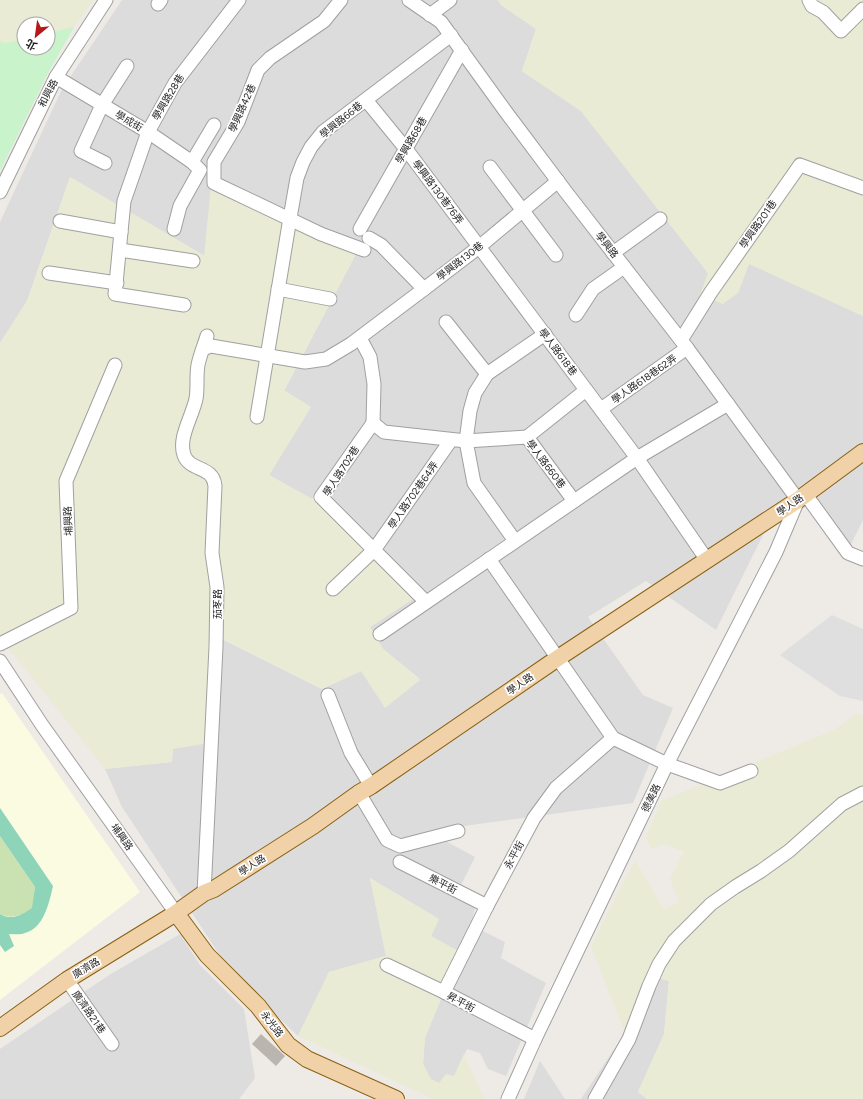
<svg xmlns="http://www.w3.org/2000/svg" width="863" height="1099" viewBox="0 0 863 1099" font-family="Figtree,'Noto Sans TC',sans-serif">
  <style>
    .residential { fill: #dddcdc }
    .education { fill: #fbfbe2 }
    .farmland { fill: #e9ebd4 }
    .grass { fill: #cae2b2 }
    .park { fill: #c8f3cb }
    .pitch { fill: #8dd4b8 }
    .parking { fill: #dfdfdf }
    .building { fill: #bbb5af }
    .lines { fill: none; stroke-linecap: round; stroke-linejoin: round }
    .minor-casing { stroke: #a0a0a0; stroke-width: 15 }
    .major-casing { stroke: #886012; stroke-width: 18 }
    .minor { stroke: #fff; stroke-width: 13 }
    .major { stroke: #f1d1a8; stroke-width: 16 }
    .labels { text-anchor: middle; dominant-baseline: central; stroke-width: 3.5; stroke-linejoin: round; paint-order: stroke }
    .street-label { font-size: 10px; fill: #1f1f1f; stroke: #fff }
  </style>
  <rect width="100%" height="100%" fill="#eeebe6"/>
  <g class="residential">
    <path d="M122,0h376l3,5 35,24 -14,42 59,40 127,162 30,20 11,-30 114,53v204l-14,28 -35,-48 -50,33 -48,97 -70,-49 -58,36 55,78 30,13 -40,95 -206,28 48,26 -16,32 18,10 -6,26 34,17 -4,16 45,25 -40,93 -18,-7 -8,-16 -13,-4 -13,27 -15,7 -8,-3 -8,-16 2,-26 35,-86 -29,-16 8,-17 -69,-41 16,78 -57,16 -31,64 -67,-64 -109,-165 -17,-38 66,-7 2,-13 38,-105 13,-4 98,49 39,-18 59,8 -37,-30 -13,-22 55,-36 -106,-103 -7,11 -43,-24 42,-68 -27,-16 72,-137 -84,-35 -61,-32 -6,69 -135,-79 -43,124 -27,42v-121l62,-133z"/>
    <path d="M180,934l20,31 44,44 11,69 -16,21h-239v-50l109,-74z"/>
    <path d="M648,975l21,6 -5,53 -26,58 9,7h-66l44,-66z"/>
    <path d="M540,1061l25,38h-41z"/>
  </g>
  <path class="education" d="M2,693l138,199 -140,108v-306z"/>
  <g class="farmland">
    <path d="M0,0h93l-19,27 -26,6v-9h-24v15l-20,4 -4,-2z"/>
    <path d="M498,0h365v316l-114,-52 -11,29 -15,11 -23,-9 8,-22 -127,-162 -59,-40 14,-42 -35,-24z"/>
    <path d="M70,177l134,79 7,-69 61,32 84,35 -72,136 27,17 -42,68 43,24 8,-11 105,103 -55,36 13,22 37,31 -35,28 -24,-37 -39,18 -98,-49 -13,4 -1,99 -37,6 -1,13 -67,7 -104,-130 -1,-3v-293l27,-42z"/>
    <path d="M856,714l7,1v384h-216l-9,-7 26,-58 5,-53 -21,-6 -23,58 -34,-87 44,-86 29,49 15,-7 -9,-23 14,-27 -19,-8 -14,5 -5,-11 15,-37 173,-71z"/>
    <path d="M370,878l69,41 -8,17 29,16 -35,86 -2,26 8,15 8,4 7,-9 8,2 10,-22 20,45h-51l-135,-63 31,-64 57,-16z"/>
  </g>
  <path class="grass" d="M0,836l35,51 -2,21c-11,7 -21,12 -33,6z"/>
  <path class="park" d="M74,27l-26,46 -48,98v-130l4,2 20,-4v9h24v-15z"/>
  <path class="pitch" d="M0,808l53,78c-4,17 -9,42 -28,47 -4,2 -11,1 -16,1l5,12 -9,6 -5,-7v-31c13,7 21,1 32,-6l3,-21 -35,-51z"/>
  <path class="parking" d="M832,615l31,14v72l-23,-5 -60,-41z"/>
  <path class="building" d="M261,1034l24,22 -9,10 -24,-22z"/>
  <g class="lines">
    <g class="minor-casing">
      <g id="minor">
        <path d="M341,0l-17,21 -54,37 -12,12 -20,52 -24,40v21l107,51 43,16"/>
        <path d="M409,0l32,22 65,90 60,80 121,156 111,152 -22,52 -109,212 -132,275 -27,60"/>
        <path d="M809,0l3,6 11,6 18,19 22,-22"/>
        <path d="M158,4l3,-4"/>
        <path d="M430,15l20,-15"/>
        <path d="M56,77l92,55 44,30 8,8 -20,36 -6,23"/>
        <path d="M366,100l40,49 231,309 70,102"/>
        <path d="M192,162l22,-37"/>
        <path d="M105,163l-24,-12 21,-46 25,-39"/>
        <path d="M490,167l66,88"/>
        <path d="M0,192l56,-115 50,-77"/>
        <path d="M60,221l61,11"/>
        <path d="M360,229l102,-179"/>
        <path d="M369,238l12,7 43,44"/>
        <path d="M120,250l73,11"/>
        <path d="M613,253l47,-34"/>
        <path d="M49,273l68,10"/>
        <path d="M278,289l52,10"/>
        <path d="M184,305l-69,-11 9,-93 24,-69 27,-49 64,-83"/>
        <path d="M576,315l17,-26 31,-22"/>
        <path d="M446,322l41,52"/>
        <path d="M360,338l10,19 4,27 -1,39"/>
        <path d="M681,340l30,-48 89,-127 63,23"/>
        <path d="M203,349l8,-3 94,16 21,-3 25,-15 73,-55 55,-42 79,-66"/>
        <path d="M601,409l86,-61"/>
        <path d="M257,417l33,-199 7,-40 6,-16 8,-15 12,-15 128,-97"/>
        <path d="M373,423l-52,74 105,105"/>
        <path d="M373,423l11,9 82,9 61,-4 47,64"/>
        <path d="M527,437l59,-47"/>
        <path d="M806,495l42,58 15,6"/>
        <path d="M515,541l-41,-58 -8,-42 4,-30 5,-18 12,-19 58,-40"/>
        <path d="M489,559l124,179 54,26 53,19 31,-12"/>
        <path d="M333,589l41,-39 77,-110"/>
        <path d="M380,634l257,-176 91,-54"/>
        <path d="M0,644l71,-36 -5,-127 49,-116"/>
        <path d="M0,661l42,64 134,188"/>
        <path d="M328,695l23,58 20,33"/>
        <path d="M359,793l28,47 13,6 58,-15"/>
        <path d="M400,862l87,44"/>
        <path d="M204,893l12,-246 1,-60 -5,-34 3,-67c-2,-21 -25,-14 -31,-31 -6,-17 8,-38 12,-56 2,-11 0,-23 2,-34 2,-10 6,-19 9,-29"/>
        <path d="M387,965l57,27 91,47"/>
        <path d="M67,980l45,64"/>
        <path d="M444,992l43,-86 47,-88 22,-30 57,-50"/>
        <path d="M595,1099l34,-60 20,-53 10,-22 15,-23 37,-37 24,-17 26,-16 28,-20 53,-47 21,-11"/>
      </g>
    </g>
    <g class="major-casing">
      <g id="major">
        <path d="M176,913l31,42 51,51 30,39 19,14 89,40"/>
        <path d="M0,1028l67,-48 109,-67 28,-20 10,-4 99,-63 46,-33 12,-7 187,-128 240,-158 65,-48"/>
      </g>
    </g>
    <use href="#minor" class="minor"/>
    <use href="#major" class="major"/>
  </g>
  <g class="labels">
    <g class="street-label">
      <text transform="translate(48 93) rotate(-63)">和興路</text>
      <text transform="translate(168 97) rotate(-59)">學興路28巷</text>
      <text transform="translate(242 108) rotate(-66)">學興路42巷</text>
      <text transform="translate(341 120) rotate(-39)">學興路66巷</text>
      <text transform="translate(129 121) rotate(31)">學成街</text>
      <text transform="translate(411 140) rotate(-60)">學興路68巷</text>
      <text transform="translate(438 192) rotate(53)">學興路130巷76弄</text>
      <text transform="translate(758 224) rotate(-55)">學興路201巷</text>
      <text transform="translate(607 245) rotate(52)">學興路</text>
      <text transform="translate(460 261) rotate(-38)">學興路130巷</text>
      <text transform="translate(558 352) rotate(53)">學人路618巷</text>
      <text transform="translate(644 379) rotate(-35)">學人路618巷62弄</text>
      <text transform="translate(546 464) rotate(53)">學人路660巷</text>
      <text transform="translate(341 471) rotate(-57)">學人路702巷</text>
      <text transform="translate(413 495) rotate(-55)">學人路702巷64弄</text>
      <text transform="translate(790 505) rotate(-34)">學人路</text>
      <text transform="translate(68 521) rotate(-92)">埔興路</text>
      <text transform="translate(217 604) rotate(-90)">茄苳路</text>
      <text transform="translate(520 684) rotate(-34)">學人路</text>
      <text transform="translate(651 798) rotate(-64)">德美路</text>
      <text transform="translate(122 837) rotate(55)">埔興路</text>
      <text transform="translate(514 855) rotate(-62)">永平街</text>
      <text transform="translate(252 865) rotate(-32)">學人路</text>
      <text transform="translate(443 884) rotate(27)">樂平街</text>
      <text transform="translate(86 968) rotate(-31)">廣濟路</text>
      <text transform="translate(461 1002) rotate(28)">昇平街</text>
      <text transform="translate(89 1012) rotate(55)">廣濟路21巷</text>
      <text transform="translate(272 1024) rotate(53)">永光路</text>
    </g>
  </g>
  <g transform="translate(36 36) rotate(209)"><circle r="19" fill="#ffffff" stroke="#a5a5a5"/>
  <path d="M0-3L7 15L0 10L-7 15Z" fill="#b61718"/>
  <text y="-6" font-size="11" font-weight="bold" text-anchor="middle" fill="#1f1f1f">北</text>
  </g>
</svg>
